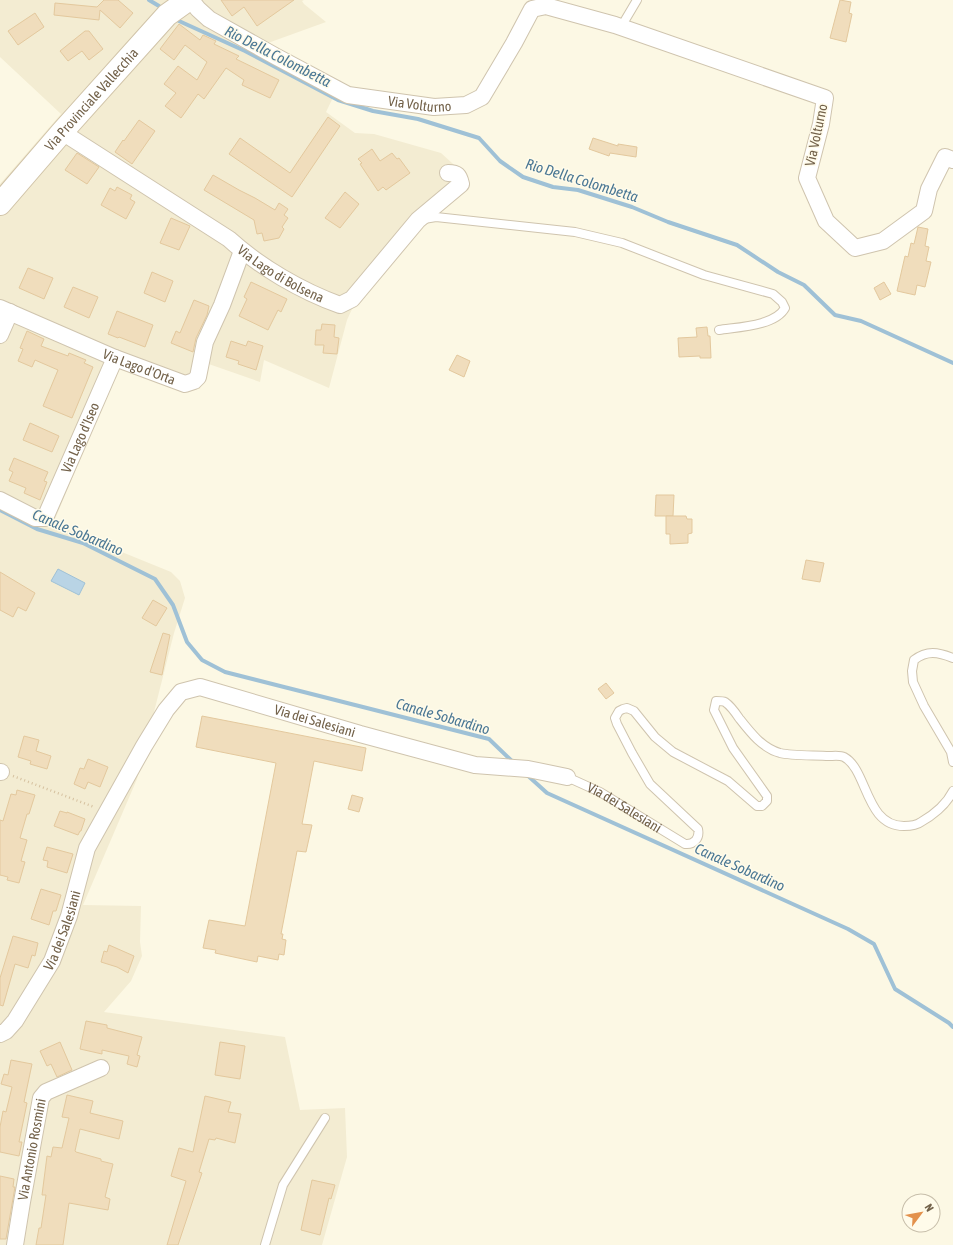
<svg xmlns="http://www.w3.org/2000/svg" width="953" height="1245" viewBox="0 0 953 1245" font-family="'Asap Condensed',sans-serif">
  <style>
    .residential { fill: #f3ecd2 }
    .water { fill: #b9d4e5; stroke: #9fc1d6 }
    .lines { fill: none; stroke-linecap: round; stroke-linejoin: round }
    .stream { stroke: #9fc1d6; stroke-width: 4 }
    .building { fill: #f0ddbc; stroke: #e3c89d }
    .service-casing { stroke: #cfc4ae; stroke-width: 10 }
    .minor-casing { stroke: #cfc4ae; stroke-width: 18 }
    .secondary-casing { stroke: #d0c3a8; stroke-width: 24 }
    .path { stroke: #d5c19f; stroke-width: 2.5; stroke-dasharray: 1 3; stroke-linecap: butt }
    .service { stroke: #fff; stroke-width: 8 }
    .minor { stroke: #fff; stroke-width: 16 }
    .secondary { stroke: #fff; stroke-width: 22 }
    .labels { text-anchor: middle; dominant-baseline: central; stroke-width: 3; stroke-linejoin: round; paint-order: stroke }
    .street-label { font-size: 14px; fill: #73624a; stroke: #fffbea }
    .water-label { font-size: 15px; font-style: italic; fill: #4a7794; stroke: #fffbea }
  </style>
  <rect width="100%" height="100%" fill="#fcf8e4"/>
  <path class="residential" d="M0,0h304l-2,1 2,3 22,18 -58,21 32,20 41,18 -15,31 29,21 19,1 67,19 22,20 -105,123 -11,24 -18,68 -65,-28 -4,22 -57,-20 -3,27h-21l-60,-23 -66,158 118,48 9,9 5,17 -11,35 -37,146 -54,126 58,1 -1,36 2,14 -11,25 -27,31 181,25 15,73 45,-2 2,49 -25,88h-322v-1061l61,-70 -61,-57z"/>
  <path class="water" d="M58,569l27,14 -6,12 -28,-14z"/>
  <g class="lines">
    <g class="stream">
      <path d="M149,0l10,6"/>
      <path d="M179,21l66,30 93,49 35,11 45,8 61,19 21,23 23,16 30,10 25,3 54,17 36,15 69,23 41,27 26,13 31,30 26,6 92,42"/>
      <path d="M0,510l37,19 46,14 72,36 18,26 14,37 15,18 23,12 264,67 25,24"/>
      <path d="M526,774l21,19 301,136 26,15 21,45 54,34 4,4"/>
    </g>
  </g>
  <g class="building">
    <path d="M104,0h14l15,13 -13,15 -20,-18 -1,10 -45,-5 1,-12 42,4z"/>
    <path d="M221,0h73l-37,26 -13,-19 -12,9z"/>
    <path d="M840,0l11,2 -2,11 3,1 -6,28 -16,-4z"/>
    <path d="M35,13l9,14 -26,18 -10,-14z"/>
    <path d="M179,24l21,16 3,-5 13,6 -2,3 25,12 -3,3 43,21 -9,18 -28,-13 2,-5 -18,-12 -22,31 -6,-5 -17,24 -16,-12 11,-13 -12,-9 14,-18 19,14 10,-18 -22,-17 -11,15 -14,-11z"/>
    <path d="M85,31h4l14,18 -14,11 -7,-9 -14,10 -8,-10z"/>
    <path d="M328,117l12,9 -48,71 -63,-43 11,-16 50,35z"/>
    <path d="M139,120l16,11 -23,33 -17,-12 8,-12 1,1z"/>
    <path d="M593,138l25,8v-2l19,3 -1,10 -26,-4 -1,3 -20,-7z"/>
    <path d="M372,149l8,12 12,-8 5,6 2,-1 11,15 -24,17 -3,-3 -5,4 -18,-27 2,-1 -4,-4z"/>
    <path d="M77,153l22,14 -12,17 -22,-14z"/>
    <path d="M213,175l26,15 16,8 20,12 4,-7 9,6 -4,6 4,3 -6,9 2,2 -5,9 -15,3 -2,-8 -5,1 -3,-14 -50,-30z"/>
    <path d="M117,187l15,8 -2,4 5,3 -9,17 -25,-14 9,-17 5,3z"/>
    <path d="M345,192l14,12 -19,24 -15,-10z"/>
    <path d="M171,218l19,8 -11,24 -19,-7z"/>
    <path d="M918,227l10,2 -3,17 4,1 -3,14 5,1 -6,25 -8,-2 -2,10 -18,-4 8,-35 3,1 3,-14 3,1z"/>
    <path d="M28,268l25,10 -9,21 -25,-11z"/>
    <path d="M152,272l21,9 -8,21 -21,-9z"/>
    <path d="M251,282l36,17 -6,13 -3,-2 -10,20 -29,-14 8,-17 -3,-2z"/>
    <path d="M884,282l7,12 -11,6 -6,-12z"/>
    <path d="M73,287l25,10 -9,21 -25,-11z"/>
    <path d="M194,300l15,6 -2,9 -11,23 -3,14 -22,-9 5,-12 4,2z"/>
    <path d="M117,311l36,14 -8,22 -26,-10 -1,1 -10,-4z"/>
    <path d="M322,324l13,1 -1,12 5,1 -2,16 -14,-1 1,-8h-9l1,-15h5z"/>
    <path d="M707,327l1,9h2l1,22h-11v-2l-21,1 -1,-19 19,-1 -1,-9z"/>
    <path d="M27,331l17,8 -3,7 27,10 1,-3 17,7 -2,3 9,4 -21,51 -29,-12 15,-36 -23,-10 -3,7 -14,-6 5,-12 -3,-1z"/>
    <path d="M231,341l15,5 2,-5 15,5 -7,24 -18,-6 1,-3 -13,-4z"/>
    <path d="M457,355l13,6 -6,16 -15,-7z"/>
    <path d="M30,423l29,13 -7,16 -29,-12z"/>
    <path d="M14,458l34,14 -4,9 3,1 -7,18 -16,-7 2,-5 -17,-7 4,-9 -4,-2z"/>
    <path d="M656,495h18l-1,21h-18z"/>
    <path d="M666,516h20l1,3h5v14l-4,1v9l-18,1v-10h-4z"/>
    <path d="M806,560l18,3 -4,19 -18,-3z"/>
    <path d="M0,572l35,21 -9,18 -8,-4 -5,10 -13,-7z"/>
    <path d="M153,600l14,8 -11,18 -14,-8z"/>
    <path d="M163,633l7,2 -8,40 -12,-3z"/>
    <path d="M606,683l8,10 -8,6 -8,-10z"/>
    <path d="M202,716l164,32 -4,23 -48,-10 -12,63 10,1 -6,27 -9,-1 -16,83h2l-1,5 4,1 -2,15 -5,-1 -1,6 -20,-4 -1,6 -42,-9 1,-3 -13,-2 6,-28 36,6 31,-163 -80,-16z"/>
    <path d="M24,736l15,4 -3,11 15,5 -4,13 -17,-5 1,-3 -13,-4z"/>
    <path d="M88,759l20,8 -8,20 -12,-5 -3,7 -11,-5 6,-16 4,1z"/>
    <path d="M17,790l18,5 -6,19h-2l-7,24 7,2 -6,21 4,1 -6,21 -12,-3 1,-3 -8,-2v-55l3,1 8,-27 5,1z"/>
    <path d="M352,795l11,3 -4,14 -11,-3z"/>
    <path d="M60,811l7,2v-1l18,7 -4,12h-1l-2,4 -24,-9z"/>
    <path d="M47,847l26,7 -6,19 -20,-6 1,-6 -5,-1z"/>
    <path d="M41,889l20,6 -5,16h-3l-4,14 -18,-6z"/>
    <path d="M13,936l25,7 -3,13 -3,-1 -4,13 -13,-4 -12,42 -3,-1v-27z"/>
    <path d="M109,945l25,11 -6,17 -11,-6 -16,-5 3,-11 3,1z"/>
    <path d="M86,1021l21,4v3l35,9 -5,18 3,1 -3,11 -10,-3 2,-8 -27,-6v4l-22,-5z"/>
    <path d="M60,1042l12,28 -15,7 -6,-13 -4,2 -7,-15z"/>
    <path d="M220,1042l25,4 -5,33 -25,-4z"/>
    <path d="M11,1060l21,4 -8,38 3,1 -8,39h3l-3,14 -19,-4v-25l3,-16 3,1 6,-25 -11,-3 3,-10 4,1z"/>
    <path d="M67,1095l26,6 -3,12 33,8 -4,18 -39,-10 -5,22 1,1 25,7v2l12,3 -8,33 5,2 -2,11 -39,-7 -6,42h-27l3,-17h2l5,-33h-4l5,-39 4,1 2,-10 9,1 7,-30 -7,-1z"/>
    <path d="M205,1096l26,6 -3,10 13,2 -6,29 -19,-5 -1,2 -6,-1 -10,33 3,1 -24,72h-11l19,-64 -15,-5 8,-28 14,4z"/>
    <path d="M0,1176l14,3 -1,8h2l-9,52h-6z"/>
    <path d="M312,1180l23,5 -4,14 -2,-1 -9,37 -19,-5z"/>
  </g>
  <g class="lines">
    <g class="service-casing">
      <g id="service">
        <path d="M621,27l16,-27"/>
        <path d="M424,219l12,-2 139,15 47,11 82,32 69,19 9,8 3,6c-10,18 -47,19 -66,22"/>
        <path d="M953,658c-15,-6 -26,-8 -39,2l-2,11 1,11 11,24 27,46 2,10"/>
        <path id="s1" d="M567,777l33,15 85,52c9,1 15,-6 13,-15l-48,-45 -18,-31 -15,-29 -2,-6 4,-7 4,-2 4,-1 7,3 21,26 18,15 55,29 29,25h5l5,-5v-5l-34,-48 -19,-38 2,-9c3,0 7,0 9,1 6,4 10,10 14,16 11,14 23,30 41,35 12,3 36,2 49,3 4,0 11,-1 15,1 24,13 21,69 60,69 6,0 13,-1 17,-4 14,-8 25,-17 32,-31"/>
        <path d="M265,1245l18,-60 42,-67"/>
      </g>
    </g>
    <g class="minor-casing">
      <g id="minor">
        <path id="s2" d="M191,0l7,9 11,10 66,37 73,39 86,12 32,-2 16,-8 32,-54 18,-34 14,-3 69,19 210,73 -4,26 -14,54 19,43 29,27 28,-7 41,-30 5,-22 16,-32 8,3"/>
        <path id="s3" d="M62,132l167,107c31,28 72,52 111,66l12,-6 66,-79 43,-36c-2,-9 -4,-11 -13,-11"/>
        <path id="s4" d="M0,308l115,50 70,26 9,-3 4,-4 7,-35 17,-37 20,-54"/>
        <path d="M0,335l10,-23"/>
        <path id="s5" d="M0,500l35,18h10l70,-160"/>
        <path d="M0,772h1"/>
        <path id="s6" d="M0,1034l6,-3 9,-10 37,-60 17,-45 18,-68 57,-102 22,-36 15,-18 19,-5 160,47 115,31 53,4 39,8"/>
        <path id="s7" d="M15,1245l7,-43 19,-104 5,-6 55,-24"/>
      </g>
    </g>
    <g class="secondary-casing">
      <g id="secondary">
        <path id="s8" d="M0,204l62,-72 105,-117 21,-15"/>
      </g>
    </g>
    <path class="path" d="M13,776l81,31"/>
    <use href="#service" class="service"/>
    <use href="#minor" class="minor"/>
    <use href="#secondary" class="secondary"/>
  </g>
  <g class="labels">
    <g class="street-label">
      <text stroke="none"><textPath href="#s8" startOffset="139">Via Provinciale Vallecchia</textPath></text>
      <text stroke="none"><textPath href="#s2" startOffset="257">Via Volturno</textPath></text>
      <text transform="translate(816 135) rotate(-78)">Via Volturno</text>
      <text stroke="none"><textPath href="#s3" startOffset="261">Via Lago di Bolsena</textPath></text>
      <text stroke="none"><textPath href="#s4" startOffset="151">Via Lago d'Orta</textPath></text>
      <text stroke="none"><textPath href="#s5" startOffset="137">Via Lago d'Iseo</textPath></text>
      <text stroke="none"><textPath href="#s6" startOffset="531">Via dei Salesiani</textPath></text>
      <text stroke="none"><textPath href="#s1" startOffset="65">Via dei Salesiani</textPath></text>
      <text stroke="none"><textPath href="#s6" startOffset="123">Via dei Salesiani</textPath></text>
      <text stroke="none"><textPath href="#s7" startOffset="97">Via Antonio Rosmini</textPath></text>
    </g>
    <g class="water-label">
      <text transform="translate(278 56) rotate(27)">Rio Della Colombetta</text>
      <text transform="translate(582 180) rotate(17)">Rio Della Colombetta</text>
      <text transform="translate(78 532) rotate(23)">Canale Sobardino</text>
      <text transform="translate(443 716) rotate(16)">Canale Sobardino</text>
      <text transform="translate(740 867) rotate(24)">Canale Sobardino</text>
    </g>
  </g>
  <g transform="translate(921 1213) rotate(58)"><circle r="19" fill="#fffbea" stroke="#c7beaa"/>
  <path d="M0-3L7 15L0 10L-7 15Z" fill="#e3914c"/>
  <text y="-6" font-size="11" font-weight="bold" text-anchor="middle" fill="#73624a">N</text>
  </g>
</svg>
